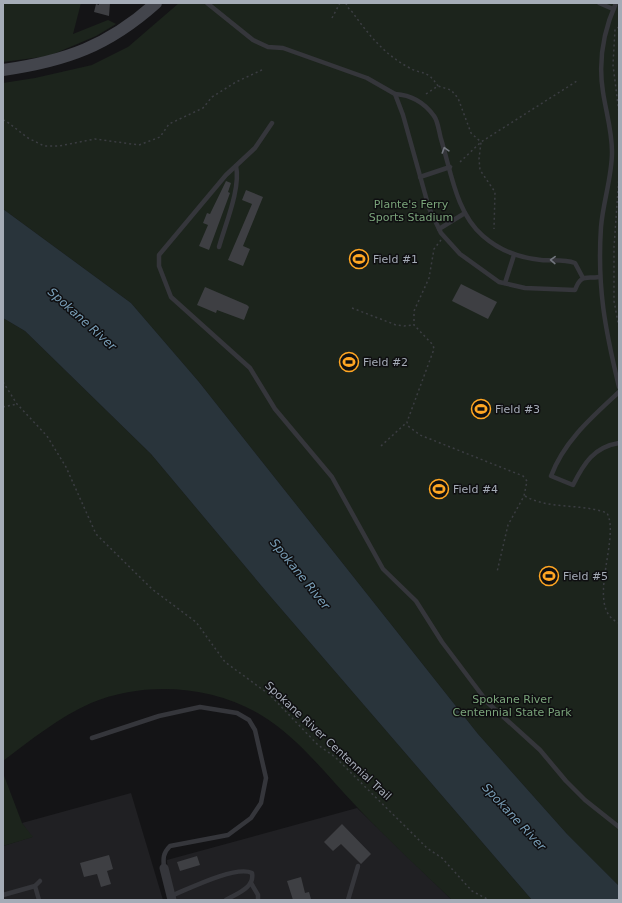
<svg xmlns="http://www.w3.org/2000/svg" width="622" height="903" viewBox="0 0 622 903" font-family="'DejaVu Sans',sans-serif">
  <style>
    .built { fill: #202023 }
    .green { fill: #1c241c }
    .water { fill: #29343b }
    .building { fill: #3e3f43 }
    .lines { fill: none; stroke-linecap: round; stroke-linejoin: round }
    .path { stroke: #3b3d42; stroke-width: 1.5; stroke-dasharray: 2 3; stroke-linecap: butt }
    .lane { stroke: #35363b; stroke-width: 4.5 }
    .street { stroke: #35363b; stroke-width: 9 }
    .secondary { stroke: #43454c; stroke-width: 12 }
    .oneway { stroke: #73777f }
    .labels { text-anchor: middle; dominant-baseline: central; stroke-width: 3; stroke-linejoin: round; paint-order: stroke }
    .park-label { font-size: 11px; fill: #7aa47a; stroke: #0f0f11 }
    .poi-label { font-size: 11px; fill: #a5acb7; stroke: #0f0f11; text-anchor: start }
    .street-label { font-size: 11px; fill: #a5acb7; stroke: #0f0f11 }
    .water-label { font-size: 12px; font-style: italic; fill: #789db6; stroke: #0f0f11 }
  </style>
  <rect width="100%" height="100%" fill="#141416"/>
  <g class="built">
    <path d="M131,793l32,107h-160v-54l29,-9 -10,-14z"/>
    <path d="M357,808l95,92h-277l-7,-26 -1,-14z"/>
  </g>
  <g class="green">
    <path d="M3,3h78l-8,31 35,-14 8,4 -20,12 -47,20 -46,6z"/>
    <path d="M179,3h440v883l-52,-52 -89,-100 -279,-352 -68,-79 -128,-94v-126l32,-5 57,-13 36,-18z"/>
    <path d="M3,318l22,13 126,123 119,142 262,304h-80c-32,-31 -65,-61 -95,-93 -27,-28 -52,-61 -84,-84 -50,-37 -124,-44 -182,-20 -32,14 -60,37 -88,58z"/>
    <path d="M3,773l19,50 11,14 -30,9z"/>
  </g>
  <path class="water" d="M3,209l128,94 68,79 279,352 89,100 52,52v14h-87l-262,-304 -119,-142 -126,-123 -22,-13z"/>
  <g class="building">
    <path d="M99,3h11l-1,13 -15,-4 2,-8 3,1z"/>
    <path d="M226,181l5,2 -3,9 2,1 -21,57 -10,-4 9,-21 -5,-2 4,-10 3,1z"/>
    <path d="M246,190l17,7 -20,49 7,3 -7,17 -15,-6 24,-56 -10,-4z"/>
    <path d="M461,284l36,18 -9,17 -36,-18z"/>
    <path d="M205,287l42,18 2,2 -5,13 -27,-10 -1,3 -19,-8z"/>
    <path d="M342,824l29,30 -10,10 -20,-20 -8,7 -9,-9z"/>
    <path d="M109,855l4,14 -6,2 4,13 -10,3 -4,-13 -13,3 -4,-14z"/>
    <path d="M197,856l3,9 -20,6 -3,-9z"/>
    <path d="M301,877l4,16 4,-1 2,7 -18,1 -6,-19z"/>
  </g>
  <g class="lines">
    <g class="path">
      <path d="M346,3c1,5 4,6 7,10 15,21 32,42 55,54 15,9 18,1 30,19"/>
      <path d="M332,18l8,-15"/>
      <path d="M619,27l-4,2 -2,36 6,48"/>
      <path d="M426,94l12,-8 13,4 7,8 13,35 10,9 -2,17 1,11 15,22 -1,37"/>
      <path d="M3,120l3,1 22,17 16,8h15l36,-7 44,6 21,-8 9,-13 34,-16 9,-11 24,-15 28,-13"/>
      <path d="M460,162l21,-20 96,-61"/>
      <path d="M619,176l-5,71v54l5,27"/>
      <path d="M441,240l-7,9 -5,29 -15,33v14l19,20 1,4 -27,73 1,4 12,9 103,41 4,5 -3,15 -16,29 -11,47"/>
      <path d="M352,308l44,17 8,1 10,-1"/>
      <path d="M3,382l14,22 30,32 19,31 30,67 56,55 44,33 29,40 45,33 48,50 17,12 92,91 15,10 30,33 17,9"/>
      <path d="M3,407l14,-3"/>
      <path d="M381,446l25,-23"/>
      <path d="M525,496c24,14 56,7 82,17 14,25 -23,96 12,110"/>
    </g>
    <g class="lane">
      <path d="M207,3l46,37 15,7 15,1 84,30 28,16 8,21 26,93 12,25 19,21 39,28 26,6 50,2c6,-16 10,-11 24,-13"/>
      <path d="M599,3l14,6"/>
      <path d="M616,3c-13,29 -18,58 -13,89 3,20 9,39 9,60 0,25 -9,50 -11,75 -4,60 4,102 18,160"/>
      <path d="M395,94c16,1 29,8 39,22 4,5 5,16 7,23 10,32 15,74 42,97 16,14 37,22 58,24 12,1 23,-1 34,3l8,15"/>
      <path d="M272,123l-17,25 -29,27 -67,80v11l12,31 79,71 25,41 57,68 51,92 33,32 26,41 46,61 52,47 26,31 19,19 34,27"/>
      <path d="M420,177l30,-10"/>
      <path d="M439,229l26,-16"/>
      <path d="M219,247c6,-22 22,-59 17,-81"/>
      <path d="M505,283l9,-28"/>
      <path d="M619,392c-27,25 -55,49 -68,84l22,9c11,-22 21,-38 46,-42"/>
      <path d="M92,738l67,-22 41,-9 37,6 12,7 6,10 11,48 -5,25 -10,15 -23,17 -58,11c-7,7 -7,12 -6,22"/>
      <path d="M251,883l7,12v5"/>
      <path d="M3,895l32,-9"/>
      <path d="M171,896c17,-7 65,-31 81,-23 3,15 -16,21 -26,27"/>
      <path d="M39,900l-4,-14 5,-5"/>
      <path d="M348,900l10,-34"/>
    </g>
    <path class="street" d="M164,868l8,32"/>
    <path class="secondary" d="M3,70c63,-9 105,-24 153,-67"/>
  </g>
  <defs><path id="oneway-chevron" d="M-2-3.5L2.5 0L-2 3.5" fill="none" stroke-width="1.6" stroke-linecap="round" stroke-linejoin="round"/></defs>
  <g class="oneway">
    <use href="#oneway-chevron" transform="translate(445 150) rotate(-107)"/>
    <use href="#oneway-chevron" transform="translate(553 260) rotate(-178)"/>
  </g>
  <defs>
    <g id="stadium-ring" transform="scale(1)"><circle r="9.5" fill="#0f0f11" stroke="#ffa623" stroke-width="1.5"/><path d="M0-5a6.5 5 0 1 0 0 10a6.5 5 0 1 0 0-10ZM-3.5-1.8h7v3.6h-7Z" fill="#ffa623"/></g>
  </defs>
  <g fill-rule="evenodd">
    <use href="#stadium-ring" x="359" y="259"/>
    <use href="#stadium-ring" x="349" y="362"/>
    <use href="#stadium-ring" x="481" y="409"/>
    <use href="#stadium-ring" x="439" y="489"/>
    <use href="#stadium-ring" x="549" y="576"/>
  </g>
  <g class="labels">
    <g class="park-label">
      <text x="411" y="204">Plante's Ferry<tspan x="411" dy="13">Sports Stadium</tspan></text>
      <text x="512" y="699">Spokane River<tspan x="512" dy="13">Centennial State Park</tspan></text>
    </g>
    <g class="poi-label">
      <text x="373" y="259">Field #1</text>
      <text x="363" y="362">Field #2</text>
      <text x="495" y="409">Field #3</text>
      <text x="453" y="489">Field #4</text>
      <text x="563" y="576">Field #5</text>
    </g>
    <g class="street-label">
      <text transform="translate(328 741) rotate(43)">Spokane River Centennial Trail</text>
    </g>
    <g class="water-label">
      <text transform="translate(82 319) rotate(42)">Spokane River</text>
      <text transform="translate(300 574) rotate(51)">Spokane River</text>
      <text transform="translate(514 817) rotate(47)">Spokane River</text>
    </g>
  </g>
  <rect width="622" height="903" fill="none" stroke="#a5acb7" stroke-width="8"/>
</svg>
